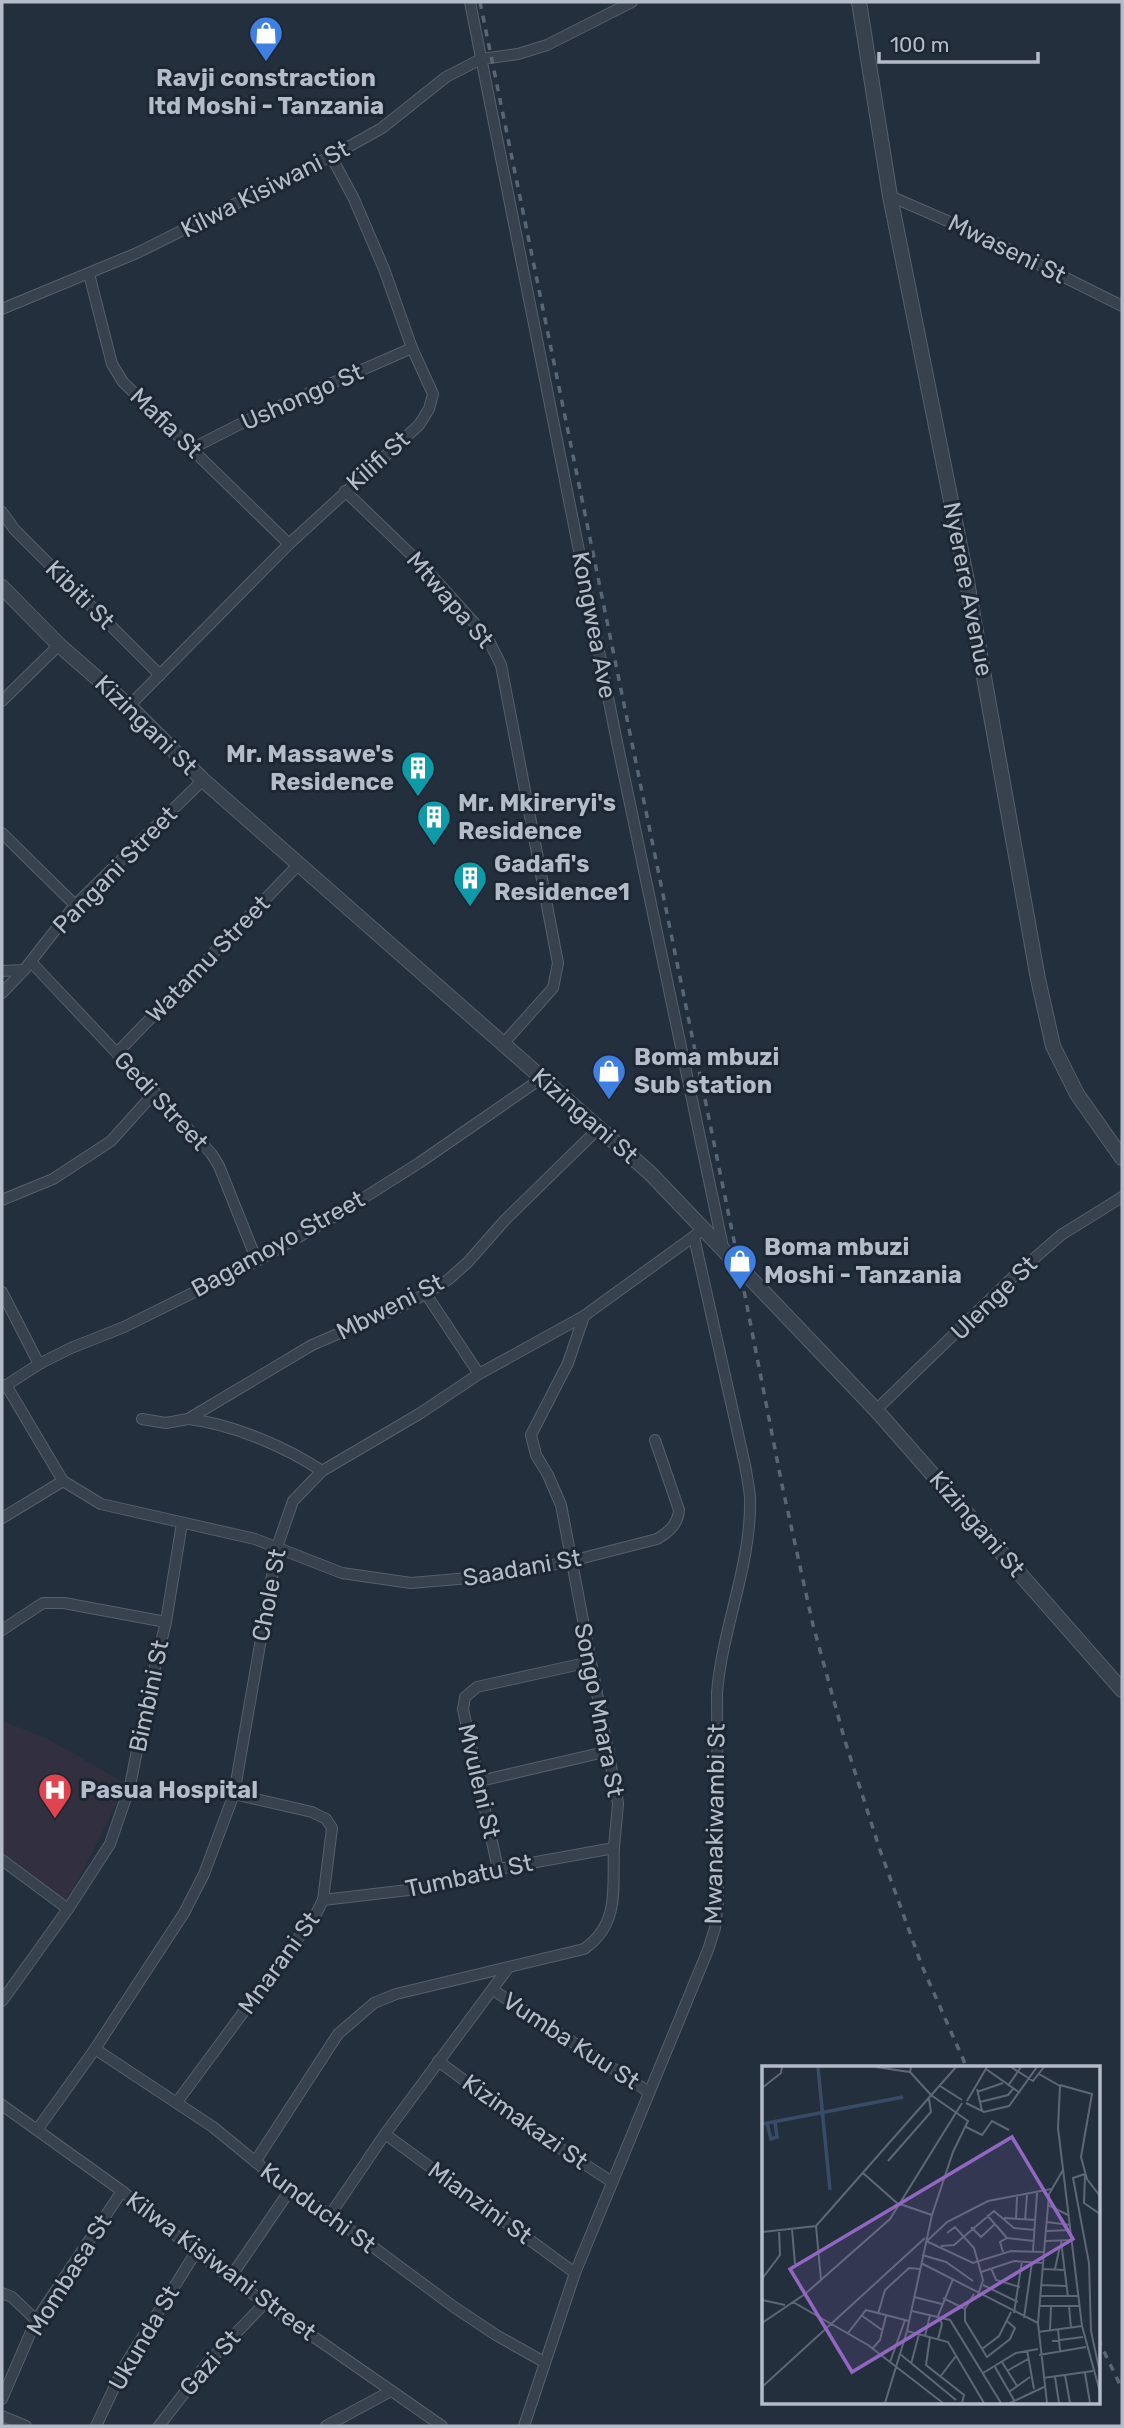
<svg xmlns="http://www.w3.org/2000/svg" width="1124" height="2428" viewBox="0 0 1124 2428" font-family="Rubik,sans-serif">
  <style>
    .medical { fill: #32303f }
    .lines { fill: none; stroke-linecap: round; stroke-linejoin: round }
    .minor-casing { stroke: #565f6c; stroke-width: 12 }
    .tertiary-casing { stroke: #565f6c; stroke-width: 16 }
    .minor { stroke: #38414e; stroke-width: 10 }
    .tertiary { stroke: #38414e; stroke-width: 14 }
    .rail { stroke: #5a6575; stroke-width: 3.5; stroke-dasharray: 7 7; stroke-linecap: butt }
    .labels { text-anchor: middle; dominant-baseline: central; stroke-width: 6; stroke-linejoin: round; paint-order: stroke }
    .poi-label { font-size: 24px; font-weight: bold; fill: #b4bcc9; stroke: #1d2633; text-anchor: start }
    .street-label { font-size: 24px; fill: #b4bcc9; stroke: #1d2633 }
    .inset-river { fill: none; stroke: #394c67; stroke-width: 3.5 }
    .inset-road { fill: none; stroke: #5e6776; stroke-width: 2 }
    .view { fill: #9266c3; fill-opacity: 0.15; stroke: #9266c3; stroke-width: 3.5 }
    .inset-edge { fill: none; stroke: #b4bcc9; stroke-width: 3.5 }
  </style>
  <rect width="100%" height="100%" fill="#242f3e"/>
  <path class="medical" d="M2,1721l46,18 78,45 -59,118 -65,-47z"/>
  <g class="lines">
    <g class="minor-casing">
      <g id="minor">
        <path d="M470,2l147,740 106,505"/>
        <path d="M890,196l92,40 140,70"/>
        <path d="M89,274l23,90 11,18 166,162"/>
        <path d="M2,309l135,-56 204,-102 41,-23 64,-51 35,-18 37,-5 29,-9 85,-43"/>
        <path d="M193,448l57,-29 162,-71"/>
        <path d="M345,491l78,75 64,71 14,28 57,298 -5,25 -51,57"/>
        <path d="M2,512l12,17 146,146"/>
        <path d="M2,701l57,-56"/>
        <path d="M129,706l160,-162 130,-119 10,-16 4,-15 -21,-46 -28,-79 -30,-70 -23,-43"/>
        <path d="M2,833l73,72"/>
        <path d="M31,962l180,191 8,13 38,95"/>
        <path d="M2,971l22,-1"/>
        <path d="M2,993l22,-23 51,-65 128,-125"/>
        <path d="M117,1053l182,-189"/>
        <path d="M2,1200l51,-21 58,-38 44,-49"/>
        <path d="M2,1292l37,72"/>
        <path d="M426,1294l53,80"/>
        <path d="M6,1385l57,96 38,23 154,35 87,34 69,10 93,-8 67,-14 86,-22c12,-7 21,-15 22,-29l-24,-70"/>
        <path d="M2,1388l37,-24 32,-16 53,-21 133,-66 78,-45 84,-53 123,-85"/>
        <path d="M876,1410l138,-134 47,-41 61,-38"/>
        <path d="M142,1419l24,4 22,-4 124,-74 79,-34 35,-17 23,-15 19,-17 37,-42 94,-92"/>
        <path d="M189,1419c43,5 97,28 133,52"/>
        <path d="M2,1518l61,-37"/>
        <path d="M2,1630l41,-27h21l102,19"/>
        <path d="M480,1781l129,-30"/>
        <path d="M2,1860l66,49"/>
        <path d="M498,1869l-35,-160 2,-12 12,-10 113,-25"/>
        <path d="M323,1900l94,-11 81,-20 116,-21"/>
        <path d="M493,1990l156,102"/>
        <path d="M2,2001l66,-92 42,-65 20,-58 16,-82 20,-82 16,-99"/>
        <path d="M95,2049l118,78 77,63 40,25 124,92 42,28 48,27"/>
        <path d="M438,2061l88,65 86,56"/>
        <path d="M177,2102l139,-188 7,-14 9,-72 -6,-9 -14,-7 -78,-18"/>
        <path d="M2,2105l120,86 74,61 69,51 177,123"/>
        <path d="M37,2130l58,-81 89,-136 20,-39 30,-80 43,-247 16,-46 29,-30 97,-57 60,-40 105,-58 113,-82"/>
        <path d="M385,2134l190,139"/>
        <path d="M255,2162l83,-128 36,-31 22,-9 188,-45c37,-26 28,-62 30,-101 1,-15 3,-30 4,-45l-57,-298 -13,-30 -12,-20 -5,-20 37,-72 16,-47"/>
        <path d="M330,2215l55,-81 123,-166"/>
        <path d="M230,2278l60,-88"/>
        <path d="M2,2293l10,4 24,23"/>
        <path d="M2,2399l34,-79 86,-129"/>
        <path d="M2,2416l24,10"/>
        <path d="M96,2426l29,-61 71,-113"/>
        <path d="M159,2426l49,-64 57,-59"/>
        <path d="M326,2426l65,-35"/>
        <path d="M524,2426l51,-153 133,-323 7,-22 3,-25 -1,-210c5,-65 35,-129 33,-196 -1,-10 -3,-21 -5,-32l-51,-228"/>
      </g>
    </g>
    <g class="tertiary-casing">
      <g id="tertiary">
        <path d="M859,2l31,194 76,380 72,403 15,67 24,48 45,64"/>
        <path d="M2,587l57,58 70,61 74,74 447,393 226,237 246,280"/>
      </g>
    </g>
    <use href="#minor" class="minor"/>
    <use href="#tertiary" class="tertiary"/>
    <g class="rail">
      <path d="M480,2l259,1263 43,220 31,140 32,116 35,109 42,116 45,102"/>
      <path d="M1098,2339l24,50"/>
    </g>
  </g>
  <defs>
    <g id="shop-pin" transform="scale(1.75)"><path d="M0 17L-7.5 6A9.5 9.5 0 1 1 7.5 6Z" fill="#3f7fe0" stroke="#1d2633"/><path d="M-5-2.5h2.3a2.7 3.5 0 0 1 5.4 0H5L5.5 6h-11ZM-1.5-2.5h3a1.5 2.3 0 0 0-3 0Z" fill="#fff"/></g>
    <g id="building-pin" transform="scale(1.75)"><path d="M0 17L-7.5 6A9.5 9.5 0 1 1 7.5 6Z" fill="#0f9aa8" stroke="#1d2633"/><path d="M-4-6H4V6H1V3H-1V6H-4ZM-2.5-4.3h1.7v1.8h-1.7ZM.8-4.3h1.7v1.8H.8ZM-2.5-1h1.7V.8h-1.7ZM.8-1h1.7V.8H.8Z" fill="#fff"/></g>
    <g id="hospital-pin" transform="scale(1.75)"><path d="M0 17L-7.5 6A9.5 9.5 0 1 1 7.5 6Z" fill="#e0444e" stroke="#1d2633"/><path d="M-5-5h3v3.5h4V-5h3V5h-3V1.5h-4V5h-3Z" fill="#fff"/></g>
  </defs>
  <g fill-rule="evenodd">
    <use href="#shop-pin" x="266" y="33"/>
    <use href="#building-pin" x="418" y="768"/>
    <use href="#building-pin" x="434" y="817"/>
    <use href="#building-pin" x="470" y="878"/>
    <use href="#shop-pin" x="609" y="1071"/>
    <use href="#shop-pin" x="740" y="1261"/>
    <use href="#hospital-pin" x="55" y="1790"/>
  </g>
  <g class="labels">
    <g class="poi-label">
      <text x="266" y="78" text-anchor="middle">Ravji constraction<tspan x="266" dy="28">ltd Moshi - Tanzania</tspan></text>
      <text x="394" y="754" text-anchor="end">Mr. Massawe's<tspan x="394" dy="28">Residence</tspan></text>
      <text x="458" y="803">Mr. Mkireryi's<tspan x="458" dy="28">Residence</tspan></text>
      <text x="494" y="864">Gadafi's<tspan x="494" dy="28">Residence1</tspan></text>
      <text x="634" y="1057">Boma mbuzi<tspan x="634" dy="28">Sub station</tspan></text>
      <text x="764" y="1247">Boma mbuzi<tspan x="764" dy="28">Moshi - Tanzania</tspan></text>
      <text x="80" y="1790">Pasua Hospital</text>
    </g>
    <g class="street-label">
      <text transform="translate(265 189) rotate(-27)">Kilwa Kisiwani St</text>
      <text transform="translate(1007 249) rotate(26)">Mwaseni St</text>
      <text transform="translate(302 397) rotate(-24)">Ushongo St</text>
      <text transform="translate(166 423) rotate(44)">Mafia St</text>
      <text transform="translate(378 461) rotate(-42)">Kilifi St</text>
      <text transform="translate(968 589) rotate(79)">Nyerere Avenue</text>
      <text transform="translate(80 595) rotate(45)">Kibiti St</text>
      <text transform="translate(450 600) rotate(49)">Mtwapa St</text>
      <text transform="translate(594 625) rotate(79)">Kongwea Ave</text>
      <text transform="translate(146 725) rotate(44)">Kizingani St</text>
      <text transform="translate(115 870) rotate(-46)">Pangani Street</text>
      <text transform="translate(208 959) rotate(-46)">Watamu Street</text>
      <text transform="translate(161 1101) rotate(47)">Gedi Street</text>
      <text transform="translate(585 1116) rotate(41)">Kizingani St</text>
      <text transform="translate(278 1244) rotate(-29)">Bagamoyo Street</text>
      <text transform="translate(994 1298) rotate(-44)">Ulenge St</text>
      <text transform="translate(390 1307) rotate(-27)">Mbweni St</text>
      <text transform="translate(977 1524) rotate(49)">Kizingani St</text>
      <text transform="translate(522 1568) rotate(-10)">Saadani St</text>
      <text transform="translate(269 1595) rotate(-79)">Chole St</text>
      <text transform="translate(149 1696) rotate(-78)">Bimbini St</text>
      <text transform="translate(599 1710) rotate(79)">Songo Mnara St</text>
      <text transform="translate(479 1781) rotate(77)">Mvuleni St</text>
      <text transform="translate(715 1824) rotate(-89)">Mwanakiwambi St</text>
      <text transform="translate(469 1876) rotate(-12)">Tumbatu St</text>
      <text transform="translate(279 1963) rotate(-54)">Mnarani St</text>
      <text transform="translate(571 2041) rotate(33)">Vumba Kuu St</text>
      <text transform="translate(525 2122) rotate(35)">Kizimakazi St</text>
      <text transform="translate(480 2203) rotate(36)">Mianzini St</text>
      <text transform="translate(318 2208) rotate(36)">Kunduchi St</text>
      <text transform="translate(221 2266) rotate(37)">Kilwa Kisiwani Street</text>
      <text transform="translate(69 2275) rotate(-58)">Mombasa St</text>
      <text transform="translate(144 2338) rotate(-60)">Ukunda St</text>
      <text transform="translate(210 2363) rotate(-49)">Gazi St</text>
    </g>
  </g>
  <g transform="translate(762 2066)">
    <rect width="338" height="338" fill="#242f3e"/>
    <path class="inset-river" d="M56,1l12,123M5,57l4,16 6,-2 -2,-15M0,58l141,-27"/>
    <path class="inset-road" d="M114,1l34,5 1,-5M249,1l22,14 11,-14M224,3l34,24M277,8l21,12 -2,42 24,198 18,66M298,19l32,9 -11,63 6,22 13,17M178,20l22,14M246,20l13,-19M0,22l19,-15 1,-6M215,23l5,22M215,26l26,-9M205,35l20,-34M218,36l28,-7 5,-6M204,37l18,9 25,-6 28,-39M204,61l16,8 10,-14 17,9M126,95l43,-49 -2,-13M101,107l34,30 35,12M323,108l-12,4 16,85 2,68 9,42M323,109l-1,28 16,11M286,139l20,10M225,149l20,23M242,152l32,2M254,153l1,-22M263,154l2,-25M285,156l23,3M54,160l5,54M209,161l10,10 14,-13M30,163l3,35M284,165l25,-1M0,166l54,-6 140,-159M185,167l8,-6 19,21 9,32 -5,15M164,175l47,22 38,-12 33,1M165,175l20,-19 41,-21 63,-12M283,175l27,-1M299,175l7,56M179,180l13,-1 40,-34 20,17 21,2M271,185l4,-58M241,186l-3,-10 7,-4 27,3M160,189l24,7 27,19M159,197l117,60M229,202l5,12 24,7M281,203l21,1M293,203l5,-23M219,206l33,-11 29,2M0,213l18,-24 -1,-25M221,219l35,17M280,219l24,1M212,228l-9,15v12l22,36 23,-18 5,-11 -8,-7M278,230h39M152,231l28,7M181,232l22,11M0,234l23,5M31,236l75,43 75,58M277,240h41M307,240l2,22M150,245l38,9 51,83M252,247l8,-52M116,248l7,-24 24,-22 11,1M99,249l21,15M176,250l15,-37M262,252l8,-56M0,257l43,-29 85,-75 72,-116M296,263l2,22M288,264l1,-23M145,265l41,11 36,61M276,266l44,-6M86,267l18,-23 43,11M163,270l5,-21M168,271l-4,28 38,30 -2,8M176,273l4,-15 -3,-7M290,275l31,-4M110,283l8,-9 6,-24M220,283l17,-13 12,-24M265,284l7,39M138,288l56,46M277,289l47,-8M128,296l15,-42M240,296l15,24M149,298l8,-30M233,301l19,33M245,305l21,-12M221,307l33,-20 22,-4M323,307l5,30M303,309l5,28M178,311l16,-21M293,311l4,26M281,312l50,-7M0,321l163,-149M247,326l21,-15M123,337l22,-72 25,-116 21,-63 15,-31 -37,-26 -21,-23M248,337l34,-16M285,337l-9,-80 11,-129 14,-24"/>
    <path class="view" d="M250,71l61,102 -221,133 -62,-103z"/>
    <rect width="338" height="338" class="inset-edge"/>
  </g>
  <rect width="1124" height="2428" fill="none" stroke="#b4bcc9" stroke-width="7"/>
  <path d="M879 52v10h159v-10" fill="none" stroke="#b4bcc9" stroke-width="3.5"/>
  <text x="890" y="52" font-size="21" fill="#b4bcc9" stroke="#1d2633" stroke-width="5" paint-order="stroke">100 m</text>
</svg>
